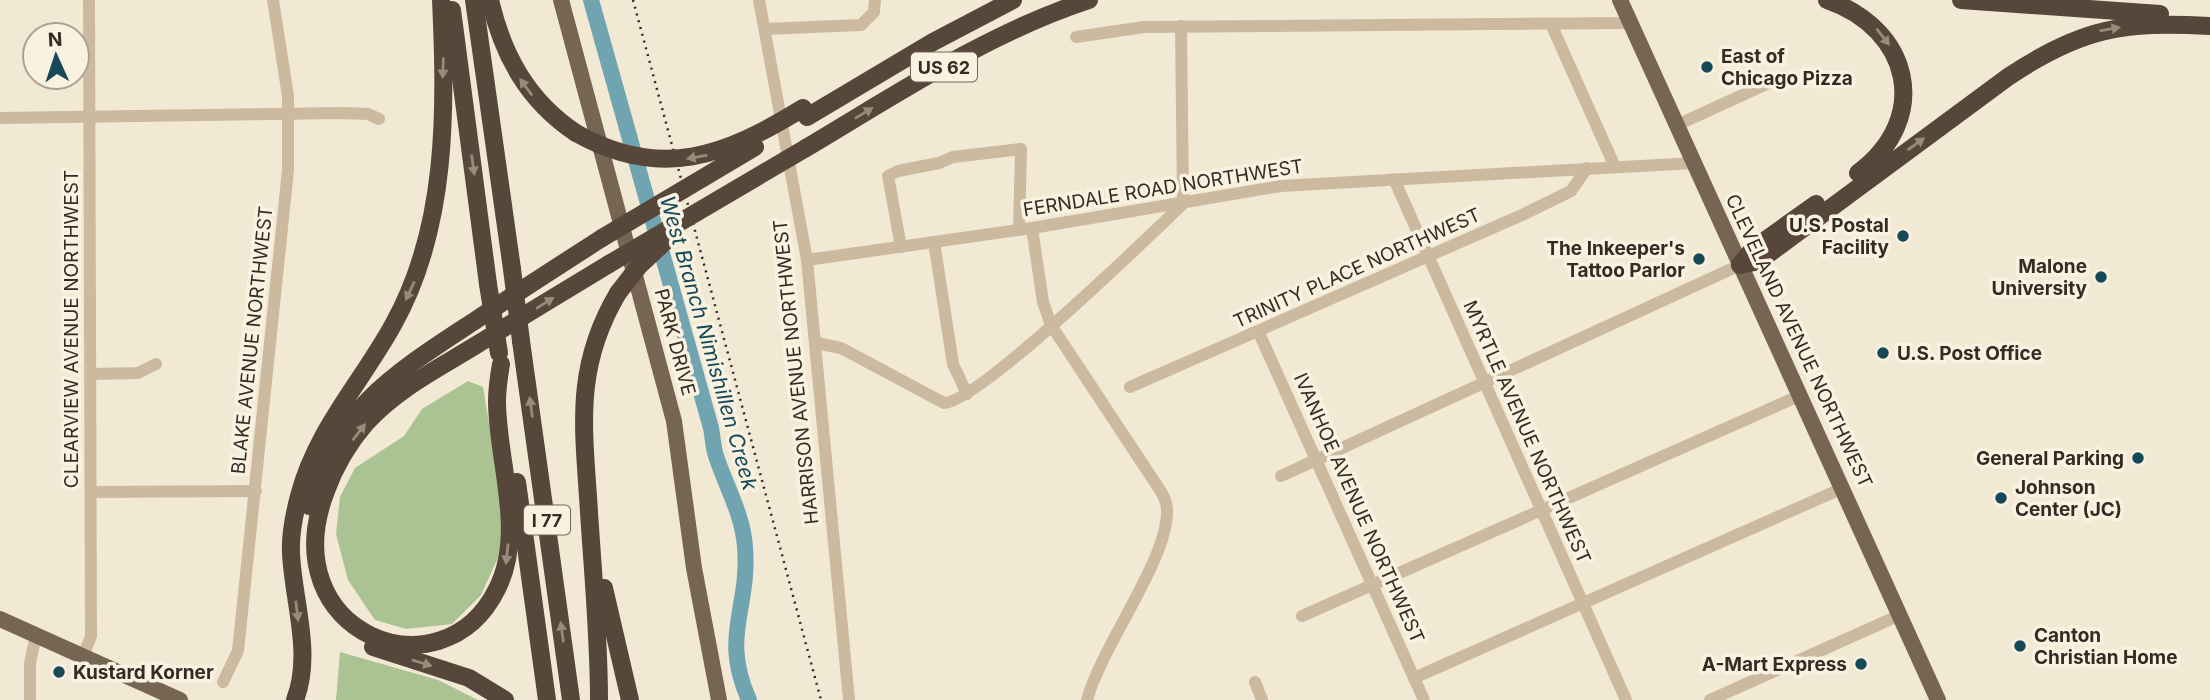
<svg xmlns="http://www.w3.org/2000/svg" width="2210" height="700" viewBox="0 0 2210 700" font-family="Inter,sans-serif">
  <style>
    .green { fill: #abc293 }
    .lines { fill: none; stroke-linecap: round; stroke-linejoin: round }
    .river { stroke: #71a4b1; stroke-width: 16 }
    .minor { stroke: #cbbaa0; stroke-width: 12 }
    .major { stroke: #776553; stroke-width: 16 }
    .highway { stroke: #56473a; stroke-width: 18 }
    .rail { stroke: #342b24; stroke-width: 2.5; stroke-dasharray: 2 5; stroke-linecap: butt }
    .highway-bridge { stroke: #56473a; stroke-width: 18 }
    .oneway { fill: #988b7c }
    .poi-dot { fill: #164958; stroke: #faf2e0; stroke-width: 2.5 }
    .labels { text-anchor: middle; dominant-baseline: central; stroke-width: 7; stroke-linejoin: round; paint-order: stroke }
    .shield { fill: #faf2e0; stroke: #6f675c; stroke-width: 2 }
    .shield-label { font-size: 18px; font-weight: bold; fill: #342b24 }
    .poi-label { font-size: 19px; font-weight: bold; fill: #342b24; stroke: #faf2e0; text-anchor: start }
    .street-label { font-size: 19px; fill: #342b24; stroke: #faf2e0 }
    .water-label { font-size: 21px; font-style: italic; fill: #164958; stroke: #faf2e0 }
  </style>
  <rect width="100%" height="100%" fill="#f2e9d4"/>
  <g class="green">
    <path d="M468,381l15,6 20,121 -2,43 -20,44 -29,29 -46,5 -31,-9 -27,-40 -12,-46 4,-37 15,-29 49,-32 18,-27z"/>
    <path d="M340,652l98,28 40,20h-142z"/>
  </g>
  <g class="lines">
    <path class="river" d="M591,0l120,428c2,10 2,21 6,31 10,29 26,57 28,88 5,63 -25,88 4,153"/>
    <g class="minor">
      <path d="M759,0l48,260 42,440"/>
      <path d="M1551,24l64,143"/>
      <path d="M765,29l96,-4 13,-13 1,-12"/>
      <path d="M1076,37l68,-10 486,-4"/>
      <path d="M0,118l342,-5 26,1 11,5"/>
      <path d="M1677,125l107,-49"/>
      <path d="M1394,179l232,521"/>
      <path d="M1032,228l11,74 8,23 103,156c6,9 13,18 13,29 2,48 -65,135 -80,190"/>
      <path d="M934,242l19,122 14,30"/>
      <path d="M901,247l-13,-71 10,-5 41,-8 14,-6 68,-8 -2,81"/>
      <path d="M807,260l225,-32 249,-42 413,-23"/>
      <path d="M1259,333l165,367"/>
      <path d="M816,343l25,5 103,55c36,-2 203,-165 239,-199l-2,-178"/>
      <path d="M91,374l47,-1 18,-9"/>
      <path d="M1130,387l392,-172 49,-24 16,-23"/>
      <path d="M1281,476l459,-211"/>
      <path d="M91,492l165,-1"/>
      <path d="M1302,616l497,-220"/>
      <path d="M83,656l8,-20 -2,-636"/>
      <path d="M1414,678l429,-190"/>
      <path d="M223,682l15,-31 50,-481v-74l-15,-96"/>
      <path d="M1255,682l7,18"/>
      <path d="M30,700v-37l6,-28"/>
      <path d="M1710,700l190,-85"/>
    </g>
    <g class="major">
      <path d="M561,0l113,421 20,147 25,132"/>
      <path d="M1620,0l318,700"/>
      <path d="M0,619l180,81"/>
    </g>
    <g class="highway">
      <path d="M474,0l38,269"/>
      <path d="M490,0c13,56 38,101 86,133"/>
      <path d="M1827,0c84,29 105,118 31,173"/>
      <path d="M1961,0l199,14"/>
      <path d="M452,10l36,274"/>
      <path d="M807,117l126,-75 80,-42"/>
      <path d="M806,148c91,-54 182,-115 283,-148"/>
      <path d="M1740,265l19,-4 249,-184c73,-49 116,-56 202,-51"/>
      <path d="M1740,265l13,-16 63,-45"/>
      <path d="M521,341l50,359"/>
      <path d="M501,364c-2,12 -4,25 -4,37 0,60 29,131 0,188 -55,111 -226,45 -171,-98 9,-25 22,-47 40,-68 30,-33 69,-53 107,-76 45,-28 90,-55 136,-83"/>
      <path d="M517,482l30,218"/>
      <path d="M309,506c24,-96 89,-135 167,-186 42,-28 84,-55 126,-82"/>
      <path d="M604,588l26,112"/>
      <path d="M373,647l96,31 36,22"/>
      <path d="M295,700c18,-47 -2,-99 -4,-147 -1,-19 3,-38 8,-57 17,-66 62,-113 94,-171 55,-98 53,-216 48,-325"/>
      <path d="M599,700c0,-63 -6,-125 -10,-188 -5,-83 -16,-143 29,-219"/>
    </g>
    <path class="rail" d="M633,0l188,700"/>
    <g class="highway-bridge">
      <path d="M576,133c85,48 149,23 227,-25"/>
      <path d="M602,238l153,-91"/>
      <path d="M609,264l197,-116"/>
      <path d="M512,269l9,72"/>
      <path d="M488,284l11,69"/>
      <path d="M618,293l21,-27 32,-30"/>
    </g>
  </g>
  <defs><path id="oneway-solid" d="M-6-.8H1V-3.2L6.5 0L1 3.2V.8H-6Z" transform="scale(1.75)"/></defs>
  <g class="oneway">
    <use href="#oneway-solid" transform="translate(2110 29) rotate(-10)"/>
    <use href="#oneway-solid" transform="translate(1883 37) rotate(52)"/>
    <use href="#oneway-solid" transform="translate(443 68) rotate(92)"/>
    <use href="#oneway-solid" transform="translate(526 87) rotate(-126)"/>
    <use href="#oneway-solid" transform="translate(864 113) rotate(-31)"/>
    <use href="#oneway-solid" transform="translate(1916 144) rotate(-36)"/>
    <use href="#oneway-solid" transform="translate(697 157) rotate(170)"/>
    <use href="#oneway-solid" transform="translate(473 165) rotate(82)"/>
    <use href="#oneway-solid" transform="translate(410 291) rotate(115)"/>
    <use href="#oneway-solid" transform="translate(545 303) rotate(-32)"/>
    <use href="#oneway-solid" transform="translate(531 407) rotate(-98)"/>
    <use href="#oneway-solid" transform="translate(359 432) rotate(-52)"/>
    <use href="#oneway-solid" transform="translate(507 554) rotate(96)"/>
    <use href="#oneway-solid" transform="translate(297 611) rotate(83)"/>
    <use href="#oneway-solid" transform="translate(562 632) rotate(-98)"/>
    <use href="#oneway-solid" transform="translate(422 663) rotate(17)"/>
  </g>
  <g class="poi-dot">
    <circle cx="1707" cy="67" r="7"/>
    <circle cx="1903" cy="236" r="7"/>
    <circle cx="1699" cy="259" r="7"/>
    <circle cx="2101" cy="277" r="7"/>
    <circle cx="1883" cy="353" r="7"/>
    <circle cx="2138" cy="458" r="7"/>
    <circle cx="2001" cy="498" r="7"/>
    <circle cx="2020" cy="646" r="7"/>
    <circle cx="1861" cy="664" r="7"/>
    <circle cx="59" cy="672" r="7"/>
  </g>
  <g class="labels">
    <g class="shield">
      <rect x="911" y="52.5" width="66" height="29" rx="5"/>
      <rect x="524" y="505.5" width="46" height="29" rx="5"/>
    </g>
    <g class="shield-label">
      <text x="944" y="67">US 62</text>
      <text x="547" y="520">I 77</text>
    </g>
    <g class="poi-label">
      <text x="1721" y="56">East of<tspan x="1721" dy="22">Chicago Pizza</tspan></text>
      <text x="1889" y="225" text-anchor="end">U.S. Postal<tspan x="1889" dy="22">Facility</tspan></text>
      <text x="1685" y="248" text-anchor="end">The Inkeeper's<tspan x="1685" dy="22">Tattoo Parlor</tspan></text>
      <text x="2087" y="266" text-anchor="end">Malone<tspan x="2087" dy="22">University</tspan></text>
      <text x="1897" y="353">U.S. Post Office</text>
      <text x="2124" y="458" text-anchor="end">General Parking</text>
      <text x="2015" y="487">Johnson<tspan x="2015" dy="22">Center (JC)</tspan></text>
      <text x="2034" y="635">Canton<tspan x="2034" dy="22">Christian Home</tspan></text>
      <text x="1847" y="664" text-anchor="end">A-Mart Express</text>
      <text x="73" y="672">Kustard Korner</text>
    </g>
    <g class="street-label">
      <text transform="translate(1163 188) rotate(-9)">FERNDALE ROAD NORTHWEST</text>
      <text transform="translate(1357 268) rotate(-24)">TRINITY PLACE NORTHWEST</text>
      <text transform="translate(71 329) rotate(-90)">CLEARVIEW AVENUE NORTHWEST</text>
      <text transform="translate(252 340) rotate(-84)">BLAKE AVENUE NORTHWEST</text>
      <text transform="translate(1799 341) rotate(65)">CLEVELAND AVENUE NORTHWEST</text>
      <text transform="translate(675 342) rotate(75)">PARK DRIVE</text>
      <text transform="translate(796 372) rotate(-96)">HARRISON AVENUE NORTHWEST</text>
      <text transform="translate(1527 432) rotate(66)">MYRTLE AVENUE NORTHWEST</text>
      <text transform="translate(1359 508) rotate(66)">IVANHOE AVENUE NORTHWEST</text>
    </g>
    <g class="water-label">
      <text transform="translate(709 343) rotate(74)">West Branch Nimishillen Creek</text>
    </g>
  </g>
  <g transform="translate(56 56) rotate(357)"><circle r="33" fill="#faf2e0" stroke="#aba295" stroke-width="2"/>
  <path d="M0-5L12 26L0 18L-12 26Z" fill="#164958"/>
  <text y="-10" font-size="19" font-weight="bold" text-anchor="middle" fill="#342b24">N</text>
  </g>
</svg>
